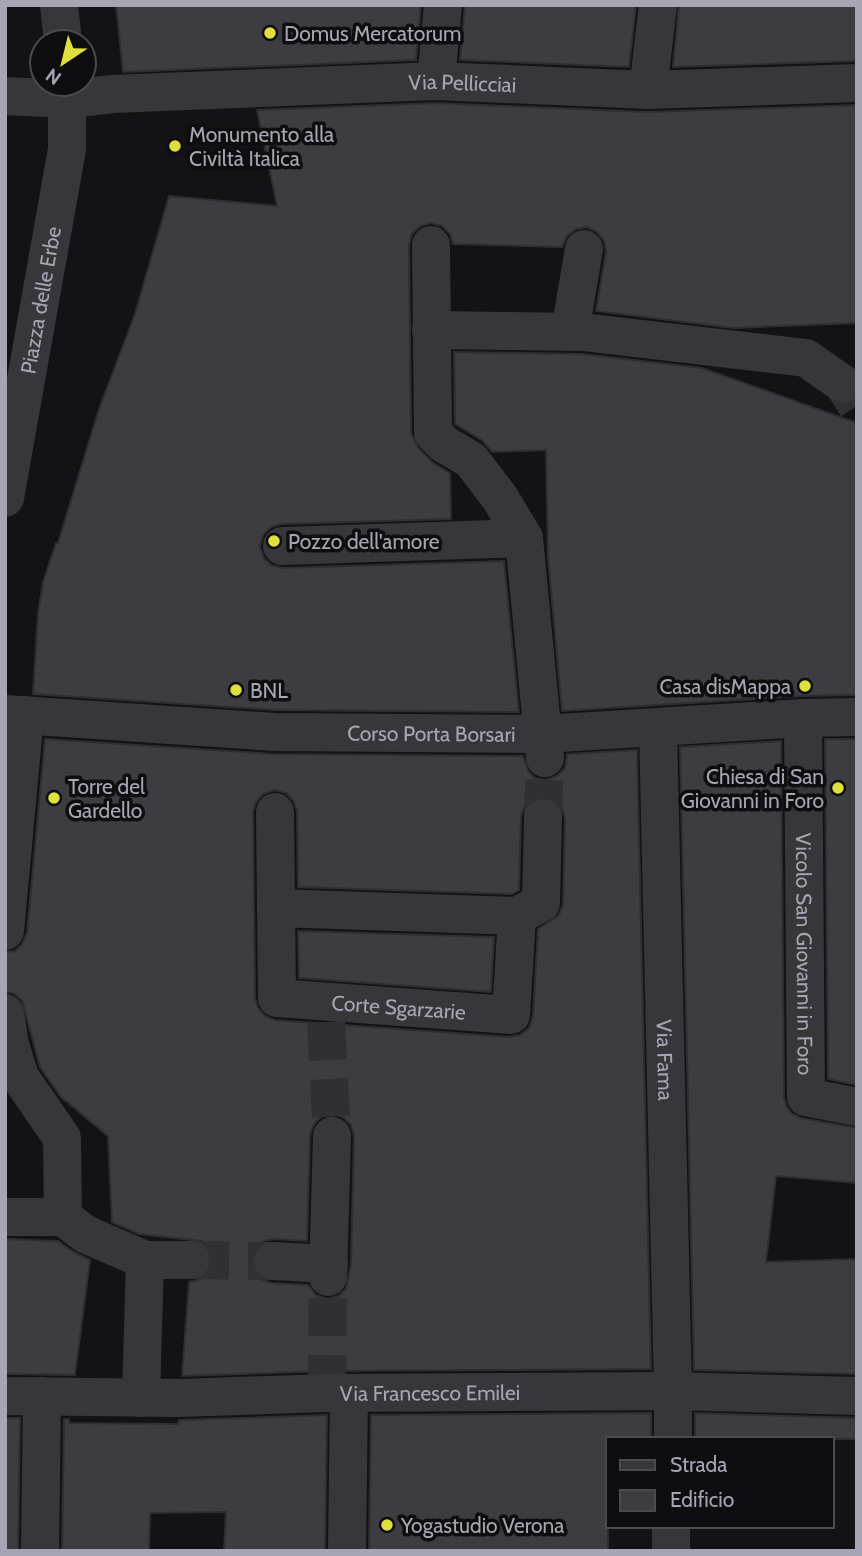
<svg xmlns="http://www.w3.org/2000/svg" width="862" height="1556" viewBox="0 0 862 1556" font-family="Cabin,sans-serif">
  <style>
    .building { fill: #3d3d41; stroke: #2e2d30; stroke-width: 2; fill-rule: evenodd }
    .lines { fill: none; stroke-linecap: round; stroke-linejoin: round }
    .minor-tunnel { stroke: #302f34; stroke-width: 38; stroke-dasharray: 38 19; stroke-linecap: butt }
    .minor { stroke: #37363a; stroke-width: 38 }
    .poi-dot { fill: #dee13d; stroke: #0e0d0f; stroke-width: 2.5 }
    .labels { text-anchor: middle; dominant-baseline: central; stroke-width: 7; stroke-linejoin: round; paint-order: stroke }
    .poi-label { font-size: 21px; fill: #a6a5b3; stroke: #0e0d0f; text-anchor: start }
    .street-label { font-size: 21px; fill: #a6a5b3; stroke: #0e0d0f }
  </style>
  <rect width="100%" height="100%" fill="#131214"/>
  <g class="building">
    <path d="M116,5h305l-5,55 -293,12z"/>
    <path d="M465,5h171l-7,62 -169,-7z"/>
    <path d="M679,5h178v56l-184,6z"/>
    <path d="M436,103l211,9 210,-7v218l-124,5 -137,-17 10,-59 -2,-11 -7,-9 -10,-5 -11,2 -9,7 -5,11 -109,-3 -3,-10 -8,-8 -11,-3 -11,3 -8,8 -3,11 2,188 7,15 15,15 17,10 1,46 -170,5 -10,3 -8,8 -3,12 4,11 7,7 12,3 221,-7 15,151 -244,-2 -242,-16 5,-81 5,-31 13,-39h2l41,-134 36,-95 34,-118 108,10 -20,-96z"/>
    <path d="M454,352l128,2 120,14 155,55v272l-55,1 -240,15 -14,-154 -2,-107 -54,2 -9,-11 -28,-17z"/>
    <path d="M45,739l229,15 249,2 5,15 7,7 11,2 11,-4 8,-8 2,-14 70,-4 14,619 -324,2 -145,5 7,-94 12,-3 9,-8 3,-10 -3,-11 -9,-9 -62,-7 -27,-12 -4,-86 -47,-39 -21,-30 -18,-67 -9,-7 -8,-1v-40l10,-1 7,-7 5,-11zM275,790l11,3 7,7 4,11 1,76 214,7 7,-4 2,-73 3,-10 8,-8 11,-3 12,4 7,8 3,11 -2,85 -4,11 -21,14 -5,87 -4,12 -9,7 -11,2 -234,-17 -10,-4 -7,-8 -3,-10 -2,-186 3,-10 7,-8zM333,1114l10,3 8,8 3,11 -3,128 -5,25 -8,7 -11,3 -11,-4 -8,-10 -36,-2 -10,-3 -8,-9 -3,-10 4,-12 9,-8 10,-2 33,2 3,-106 4,-11 7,-7z"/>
    <path d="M825,739h32v346l-29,-6z"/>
    <path d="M781,741l3,357 3,9 5,7 9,4 56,10v55l-81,-7 -10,86 91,-3v115l-163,-4 -14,-623z"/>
    <path d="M298,931l196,6 -3,55 -192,-14z"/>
    <path d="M5,1239l53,2 14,10 18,9 -15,115 -70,-1z"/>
    <path d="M651,1413v26h-43v112h-239l2,-136z"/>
    <path d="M695,1413l162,5v21h-162z"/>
    <path d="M327,1415l-2,136h-101l2,-39 -76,1 -1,38h-87l2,-132h5v4l109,1 1,-4z"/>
    <path d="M5,1418h15l-2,133h-13z"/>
  </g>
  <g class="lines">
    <g class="minor-tunnel">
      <path d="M843,384l14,22"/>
      <path d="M543,818l2,-58"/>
      <path d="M326,1022l6,114"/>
      <path d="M191,1260l82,1"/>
      <path d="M327,1393l1,-116"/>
    </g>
    <g class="minor">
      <path d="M59,5l4,37"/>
      <path d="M436,81l7,-76"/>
      <path d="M648,90l10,-85"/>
      <path id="s1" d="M5,96l64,3 44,-5 323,-13 212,9 209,-7"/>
      <path d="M431,245l2,188 11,11 27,16 29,38 24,40 21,220"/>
      <path d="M431,330l152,2 223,26 37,26"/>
      <path d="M570,332l14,-83"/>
      <path id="s2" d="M5,498l62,-349v-65"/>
      <path d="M282,546l242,-8"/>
      <path id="s3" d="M5,714l269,18 269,2 260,-16 54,-1"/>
      <path id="s4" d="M803,718l3,379 51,10"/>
      <path id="s5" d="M658,728l15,663v48"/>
      <path id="s6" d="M275,812l2,186 234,17 6,-99 24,-13 2,-85"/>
      <path d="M276,908l241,8"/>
      <path d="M5,931l20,-216"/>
      <path d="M5,1013l5,32 10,32 42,61 1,79"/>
      <path d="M5,1217h58"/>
      <path d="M63,1217l22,17 60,26 -4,138"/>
      <path d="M145,1260h46"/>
      <path d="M273,1261l56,3"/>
      <path d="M328,1277l4,-141"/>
      <path id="s7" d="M5,1396l173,2 149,-5 346,-2 184,5"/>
      <path d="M40,1551l2,-155"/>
      <path d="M347,1551l2,-158"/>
      <path d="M671,1551v-25"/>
    </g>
  </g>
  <g class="poi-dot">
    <circle cx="270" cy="33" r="7"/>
    <circle cx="175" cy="146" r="7"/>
    <circle cx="274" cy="541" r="7"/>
    <circle cx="805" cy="686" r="7"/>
    <circle cx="236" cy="690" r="7"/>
    <circle cx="838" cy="788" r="7"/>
    <circle cx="54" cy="798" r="7"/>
    <circle cx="387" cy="1525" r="7"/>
  </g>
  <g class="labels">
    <g class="poi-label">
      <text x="284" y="33">Domus Mercatorum</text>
      <text x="189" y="134">Monumento alla<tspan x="189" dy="24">Civiltà Italica</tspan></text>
      <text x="288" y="541">Pozzo dell'amore</text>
      <text x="791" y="686" text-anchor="end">Casa disMappa</text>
      <text x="250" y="690">BNL</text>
      <text x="824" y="776" text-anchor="end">Chiesa di San<tspan x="824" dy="24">Giovanni in Foro</tspan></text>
      <text x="68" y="786">Torre del<tspan x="68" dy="24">Gardello</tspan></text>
      <text x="401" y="1525">Yogastudio Verona</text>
    </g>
    <g class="street-label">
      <text stroke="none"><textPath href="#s1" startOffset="458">Via Pellicciai</textPath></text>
      <text stroke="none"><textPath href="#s2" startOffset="201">Piazza delle Erbe</textPath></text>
      <text stroke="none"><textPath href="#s3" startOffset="427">Corso Porta Borsari</textPath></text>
      <text stroke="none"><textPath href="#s4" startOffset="236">Vicolo San Giovanni in Foro</textPath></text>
      <text stroke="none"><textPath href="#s6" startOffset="308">Corte Sgarzarie</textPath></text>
      <text stroke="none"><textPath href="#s5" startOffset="332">Via Fama</textPath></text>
      <text stroke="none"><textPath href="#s7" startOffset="425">Via Francesco Emilei</textPath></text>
    </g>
  </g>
  <rect width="862" height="1556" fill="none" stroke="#a6a5b3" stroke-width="14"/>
  <rect x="606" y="1437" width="228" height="91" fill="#0e0d0f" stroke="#4b4a51" stroke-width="2"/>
  <rect x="620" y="1460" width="35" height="10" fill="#37363a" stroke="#4b4a51" stroke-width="2"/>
  <text x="670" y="1472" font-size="21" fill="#a6a5b3">Strada</text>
  <rect x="620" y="1490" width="35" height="21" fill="#3d3d41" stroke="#4b4a51" stroke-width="2"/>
  <text x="670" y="1507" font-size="21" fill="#a6a5b3">Edificio</text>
  <g transform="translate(63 63) rotate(215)"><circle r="33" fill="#0e0d0f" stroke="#4b4a51" stroke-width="2"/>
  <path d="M0-5L12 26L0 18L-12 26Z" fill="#dee13d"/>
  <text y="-10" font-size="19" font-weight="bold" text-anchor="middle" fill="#a6a5b3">N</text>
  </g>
</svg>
